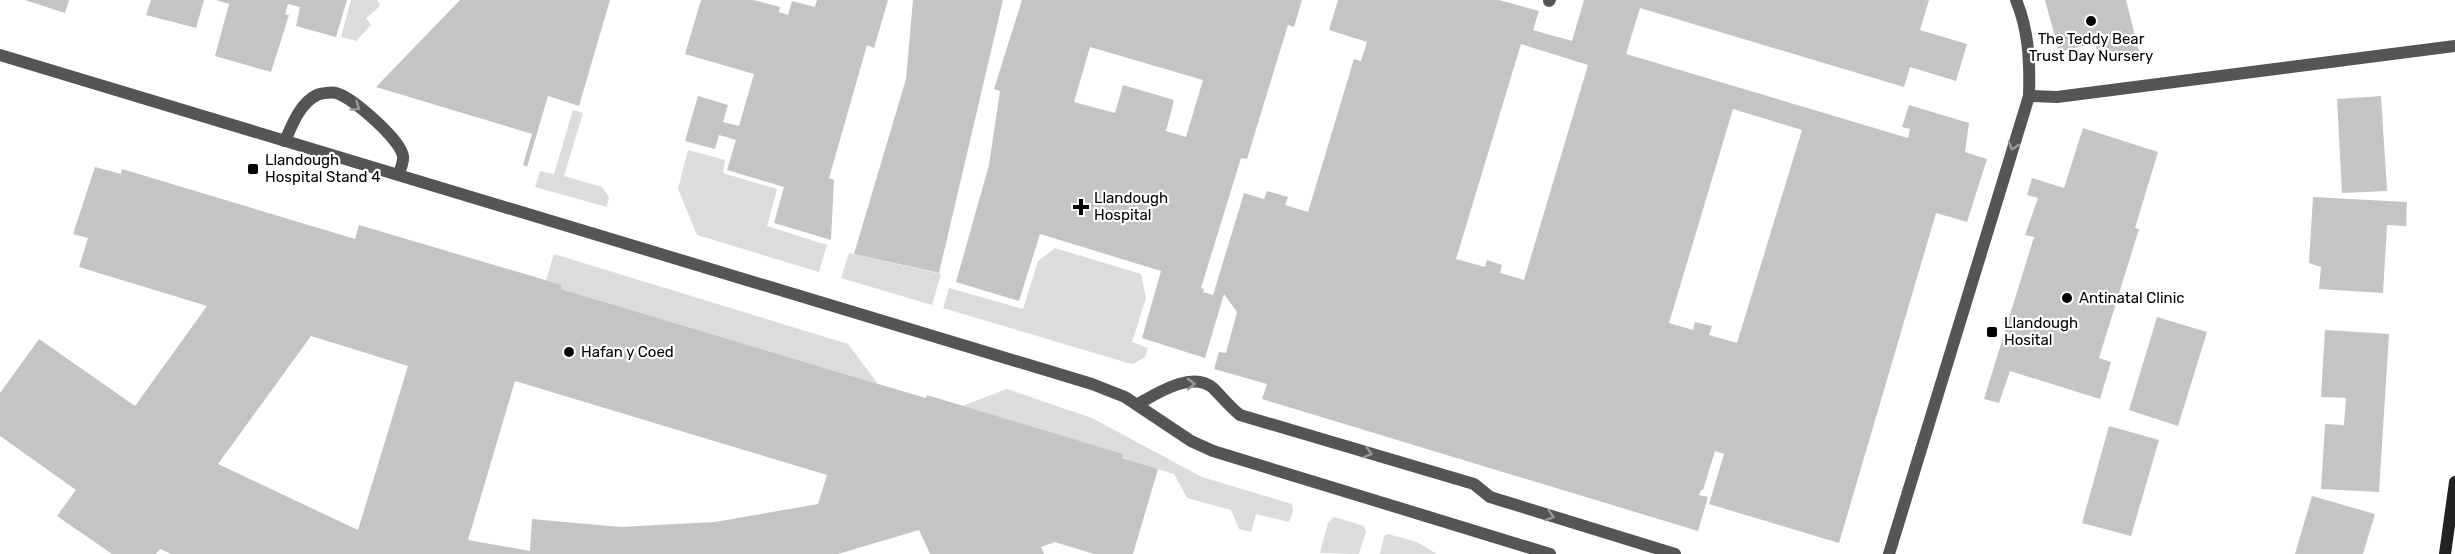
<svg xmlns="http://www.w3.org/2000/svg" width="2455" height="554" viewBox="0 0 2455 554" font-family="Rubik,sans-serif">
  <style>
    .green { fill: #dcdcdc }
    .building { fill: #c4c4c4; fill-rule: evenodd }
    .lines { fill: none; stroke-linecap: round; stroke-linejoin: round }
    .lane { stroke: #555; stroke-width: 12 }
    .street { stroke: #555; stroke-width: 12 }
    .secondary { stroke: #222; stroke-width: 12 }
    .oneway { stroke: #999 }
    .poi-dot { fill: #000; stroke: #fff; stroke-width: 2 }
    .labels { text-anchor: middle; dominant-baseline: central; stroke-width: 4.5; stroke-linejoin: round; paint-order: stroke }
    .poi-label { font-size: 15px; fill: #000; stroke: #fff; text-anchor: start }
  </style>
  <rect width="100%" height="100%" fill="#fff"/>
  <g class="green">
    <path d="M351,0h26l3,4 -1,3 -13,11 5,7 -15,16 -15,-4z"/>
    <path d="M573,110l10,3 -19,63 38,11 7,10 -2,10 -72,-20 5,-16 14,3z"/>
    <path d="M688,150l37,10 -2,13 54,16 -10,37 60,19 -8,27 -122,-37 -19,-46z"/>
    <path d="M1055,248l86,26 5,24 -14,44 16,6 -3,9 -12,7 -5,-1 -185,-55 6,-20 74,21 15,-48z"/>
    <path d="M849,253l92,21 -9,31 -91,-27z"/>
    <path d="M554,254l294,90 30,40 -317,-95 1,-4 -16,-5z"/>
    <path d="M1007,389l85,29 110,59 90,27 1,8 -4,10 -33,-8 -5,18 -12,-3 -8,-19 -44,-12 -13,-24 -52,-16v-4l-160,-48z"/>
    <path d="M1334,517l30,9 2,6 -7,22 -39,-1 8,-30z"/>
    <path d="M1388,534l29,8 20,12h-57l4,-18z"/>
  </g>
  <g class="building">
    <path d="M25,0h44l-4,13z"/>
    <path d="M151,0h53l-8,28 -50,-13z"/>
    <path d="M216,0h131l-11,37 -40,-11 4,-19 -12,-3 -3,10 4,1 -18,57 -56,-16 14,-52z"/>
    <path d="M460,0h150l-31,106 -31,-10 -21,71 -4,-2 9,-31 -156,-47z"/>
    <path d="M701,0h53l26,7 -1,5 9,3 4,-14 23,6 2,-7h71l-14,48 -7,-3 -38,133 5,2 -3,60 -57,-17 10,-36 -57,-17 9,-30 -17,-5 -4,14 -30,-8 13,-45 30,9 -5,17 16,4 15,-52 -69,-20z"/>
    <path d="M913,0h90l-64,273 -85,-19 52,-175z"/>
    <path d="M1022,0h280l-8,27 -6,-2 -41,134 -6,-1 -40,130 3,1 -1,3 10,3 31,-102 20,6 3,-8 21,6 -3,8 23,7 46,-153 7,2 6,-19 -38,-12 9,-30h161l40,11 -6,19 39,11 12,-41h345l-9,30 47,14 -11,37 -46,-14 -6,20 -264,-79 -14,46 282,84 2,-9 -8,-2 7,-22 60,18 -4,29 22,7 -20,63 -31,-9 -97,330 -130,-39 15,-50 -9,-3 -12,39h-2l-2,5 9,2 -10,34 -436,-132 5,-15 -53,-15 5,-17 7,1 11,-41 -13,-18 -19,64 -63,-20 19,-67 -121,-37 -21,67 -63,-19 33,-117 11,-74 -6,-2zM1521,44l67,21 -64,215 -24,-7 2,-8 -15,-5 -2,7 -29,-8zM1090,47l113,33 -17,57 -20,-6 8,-31 -51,-15 -8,28 -41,-11zM1733,109l69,21 -65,213 -28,-8 3,-9 -17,-4 -2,8 -24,-7z"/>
    <path d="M2045,0h81l13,51 -39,10 -5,-18 -36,9z"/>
    <path d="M2381,96l6,95 -45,2 -5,-94z"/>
    <path d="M2083,128l75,24 -23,76 4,1 -40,129 12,4 -11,37 -90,-28 -11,32 -15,-4 50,-162 -9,-2 13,-37 -11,-3 5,-17 32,10z"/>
    <path d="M95,167l26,7 1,-5 233,70 4,-14 203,60 -1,4 317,95 48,14 1,-3 196,59 -1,4 36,11 -25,85h-39l-39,-12 -14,5 3,7h-114l-11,-24 -81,24h-667l-11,-5 -4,5h-44l-55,-38 19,-26 -76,-54v-43l39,-54 96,67 72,-100 -128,-39 9,-29 -15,-4zM311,336l97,30 -50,164 -140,-66zM515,381l312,94 -9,29 -103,18 -94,5 -89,-8 -2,32 -62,-11z"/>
    <path d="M2313,197l94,5 -1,24 -19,-1 -4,68 -64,-4 2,-22 -12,-4z"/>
    <path d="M2157,317l50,15 -29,94 -49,-16z"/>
    <path d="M2325,330l64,4 -10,158 -58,-3 4,-65 19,1 2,-27 -25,-1z"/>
    <path d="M2109,426l50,14 -28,96 -49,-13z"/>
    <path d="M2312,496l63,18 -12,40h-68z"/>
  </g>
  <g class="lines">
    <g class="lane">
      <path d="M285,141c7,-16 15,-38 32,-46 4,-2 15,-3 19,-2 16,4 64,46 67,63 1,6 -3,13 -4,18"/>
      <path d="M1138,404c18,-10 54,-34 75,-16 9,9 17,19 27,27l234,69 16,13 185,57"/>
    </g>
    <g class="street">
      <path d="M1549,1l1,-1"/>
      <path d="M0,55l1092,329 33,13 66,44 22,10 337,103"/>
      <path d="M2029,96l28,1 398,-51"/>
      <path d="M1889,554l140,-458c1,-33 0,-65 -13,-96"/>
    </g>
    <path class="secondary" d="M2445,554l10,-72"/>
  </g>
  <defs><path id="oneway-chevron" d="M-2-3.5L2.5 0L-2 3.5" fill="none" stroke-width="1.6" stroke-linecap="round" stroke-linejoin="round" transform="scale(1.5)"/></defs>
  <g class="oneway">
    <use href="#oneway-chevron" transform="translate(356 107) rotate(35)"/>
    <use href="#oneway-chevron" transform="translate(2013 146) rotate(107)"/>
    <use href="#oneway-chevron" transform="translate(1191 384)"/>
    <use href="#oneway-chevron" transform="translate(1368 453) rotate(17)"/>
    <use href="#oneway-chevron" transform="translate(1550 516) rotate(17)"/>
  </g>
  <g class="poi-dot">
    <circle cx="2091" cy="21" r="6"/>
    <rect x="247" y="163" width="12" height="12" rx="3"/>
    <path d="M1078 198h6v6h6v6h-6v6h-6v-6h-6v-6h6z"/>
    <circle cx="2067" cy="298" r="6"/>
    <rect x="1986" y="326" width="12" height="12" rx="3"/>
    <circle cx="569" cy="352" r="6"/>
  </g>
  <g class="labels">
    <g class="poi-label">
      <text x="2091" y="39" text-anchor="middle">The Teddy Bear<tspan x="2091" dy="17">Trust Day Nursery</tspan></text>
      <text x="265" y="160">Llandough<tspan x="265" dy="17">Hospital Stand 4</tspan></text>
      <text x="1094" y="198">Llandough<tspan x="1094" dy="17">Hospital</tspan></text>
      <text x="2079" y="298">Antinatal Clinic</text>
      <text x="2004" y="323">Llandough<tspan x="2004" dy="17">Hosital</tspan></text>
      <text x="581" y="352">Hafan y Coed</text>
    </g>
  </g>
</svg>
